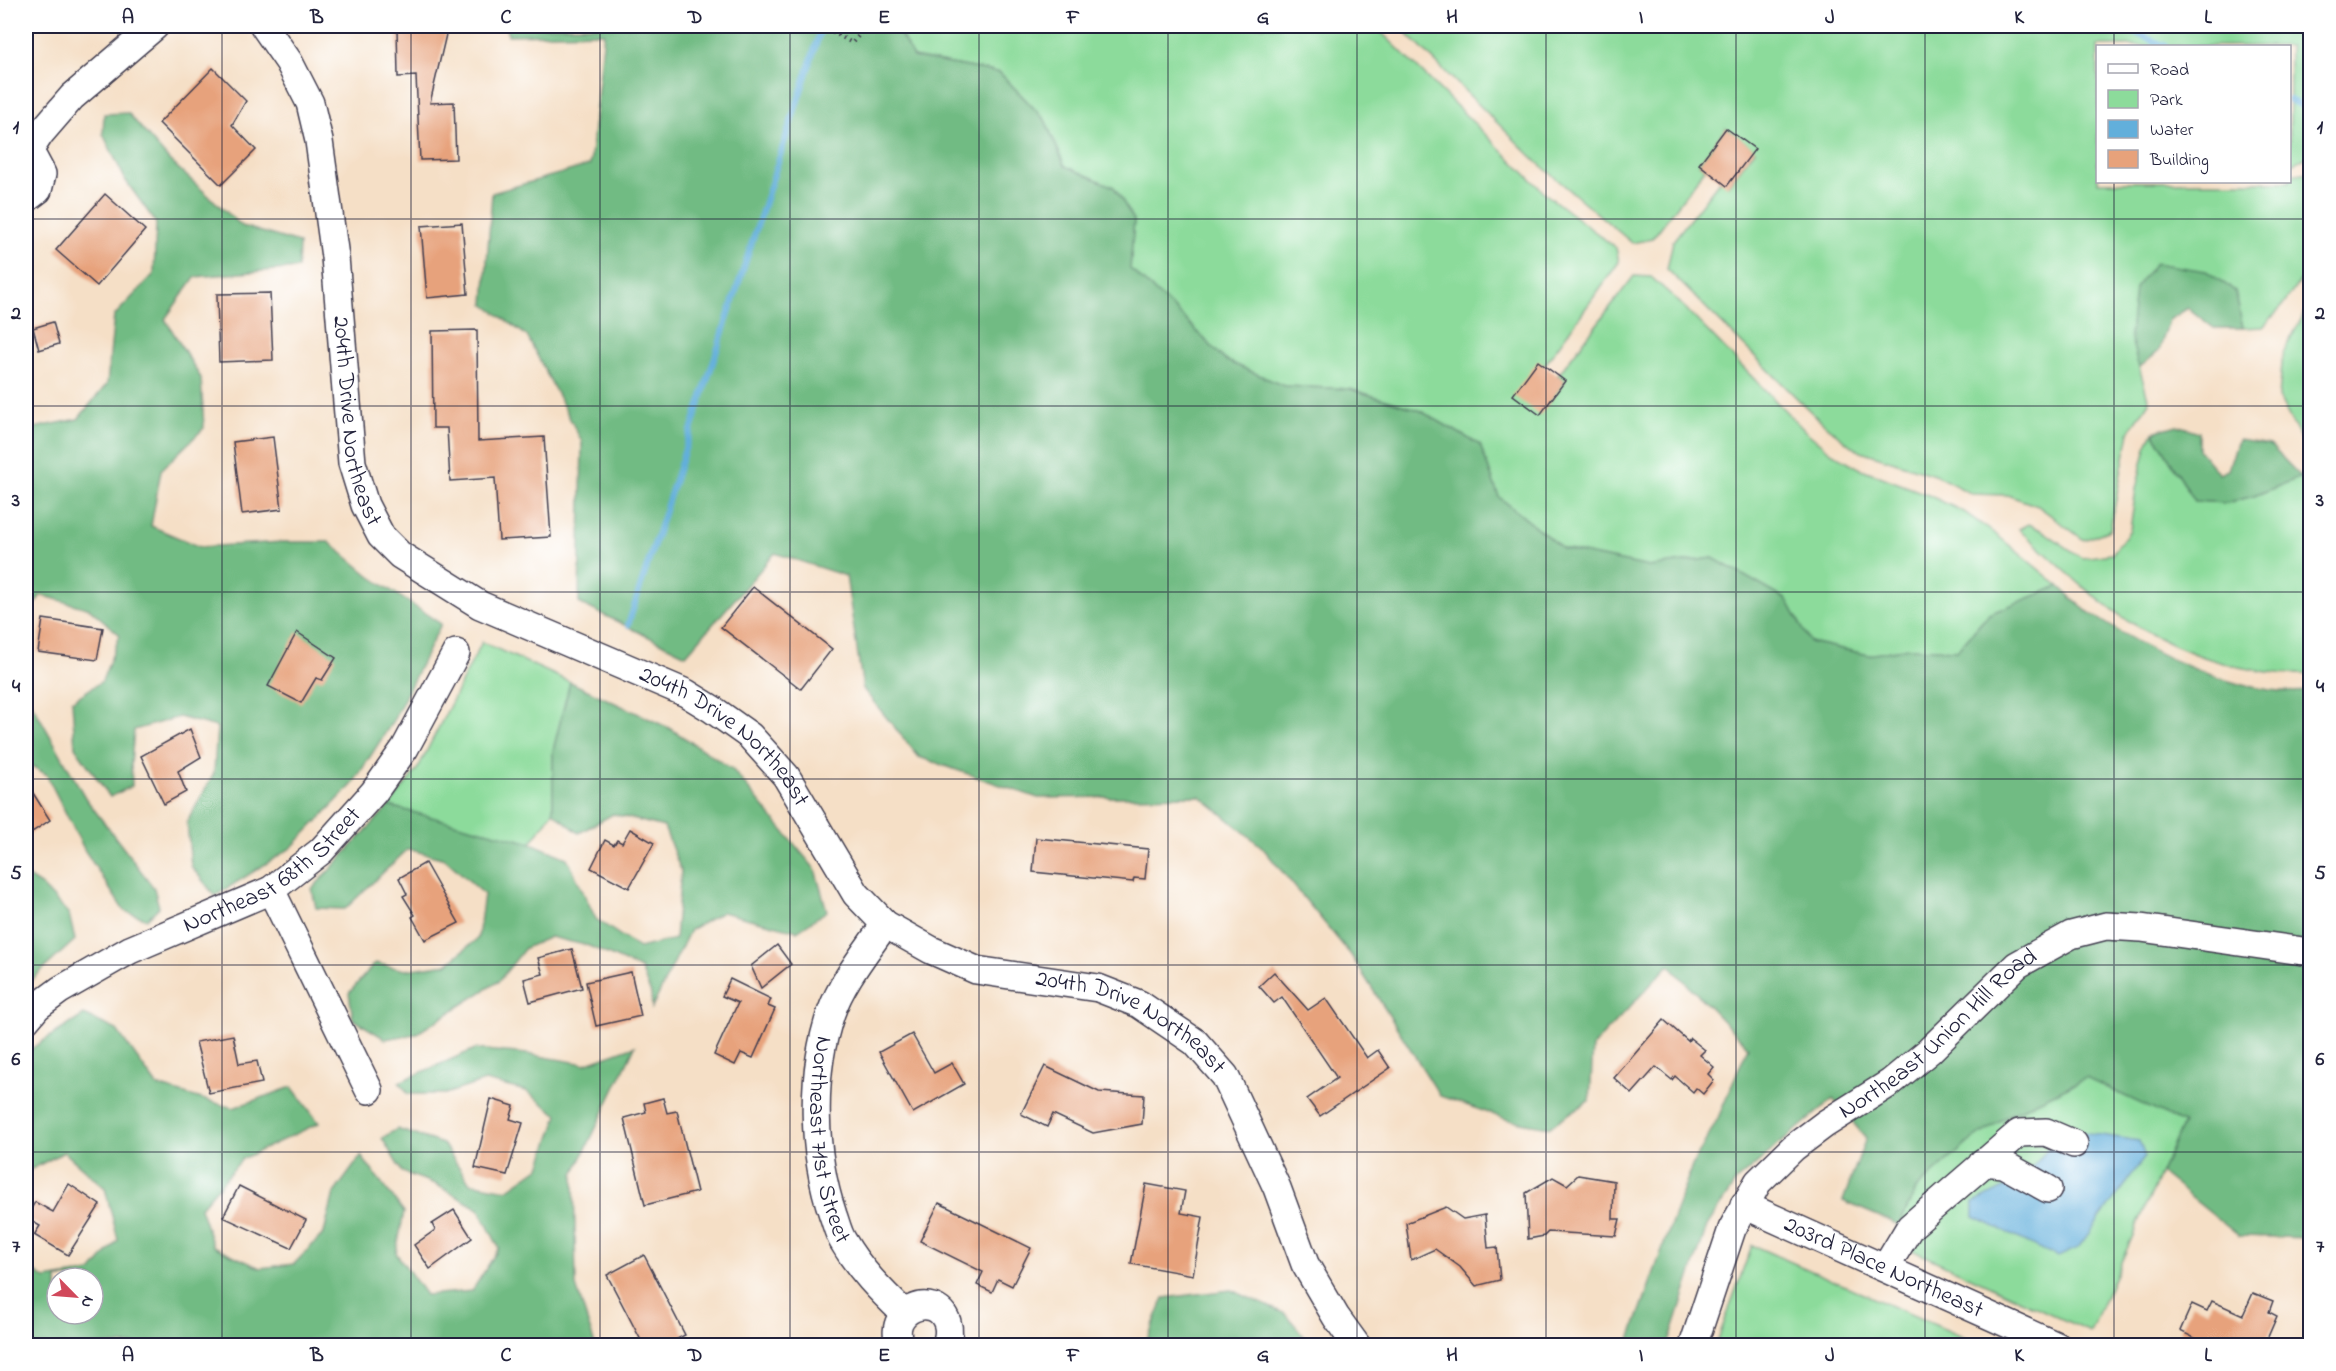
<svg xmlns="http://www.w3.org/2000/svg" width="2336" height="1371" viewBox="0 0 2336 1371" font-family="'Indie Flower',sans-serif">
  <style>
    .green { fill: #8cdb9b; stroke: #577e6b; stroke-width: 1.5 }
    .forest { fill: #71bb83; stroke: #4a6e5f; stroke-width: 1.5; fill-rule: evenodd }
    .water { fill: #62afdb; stroke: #42688b; stroke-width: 1.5 }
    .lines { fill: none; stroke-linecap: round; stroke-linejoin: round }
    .stream { stroke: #62afdb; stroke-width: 6 }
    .building { fill: #e7a27b }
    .minor-casing { stroke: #423e50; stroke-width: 30 }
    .path { stroke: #423e50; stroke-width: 4; stroke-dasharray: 1.5 4.5; stroke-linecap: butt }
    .minor { stroke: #fff; stroke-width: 27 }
    .grid { fill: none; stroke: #22223b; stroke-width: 1.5; stroke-opacity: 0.55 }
    .labels { text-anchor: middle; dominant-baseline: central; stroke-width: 4.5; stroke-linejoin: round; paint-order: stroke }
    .street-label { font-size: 24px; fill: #22223b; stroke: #fff }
    .neatline { fill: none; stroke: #22223b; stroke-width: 2 }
    .grid-label { font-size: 20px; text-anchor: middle; font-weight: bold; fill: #22223b }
  </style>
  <rect width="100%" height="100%" fill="#fff"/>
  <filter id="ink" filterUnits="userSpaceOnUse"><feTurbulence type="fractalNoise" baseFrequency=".0167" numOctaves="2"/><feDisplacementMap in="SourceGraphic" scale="12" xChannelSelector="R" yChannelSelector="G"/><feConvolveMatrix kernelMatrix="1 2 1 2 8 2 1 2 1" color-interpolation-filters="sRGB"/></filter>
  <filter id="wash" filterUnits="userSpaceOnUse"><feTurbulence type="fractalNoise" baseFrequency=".008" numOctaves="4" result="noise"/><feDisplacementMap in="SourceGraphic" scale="24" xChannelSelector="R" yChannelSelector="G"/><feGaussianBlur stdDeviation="1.35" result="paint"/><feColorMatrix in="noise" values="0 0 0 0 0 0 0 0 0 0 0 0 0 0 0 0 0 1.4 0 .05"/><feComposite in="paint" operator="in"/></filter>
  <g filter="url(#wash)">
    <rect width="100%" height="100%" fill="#f5dfc6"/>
    <g class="green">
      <path d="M901,26h474l172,169 69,53 3,14 -75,104 -4,48 25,-33 -7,-6 76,-99 17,1 27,24 127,130 26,21 28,16 67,26 38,18 34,24 61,50 -70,28 -32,36 -49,-2 -39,7 -59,-13 -23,-42 -74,-42 -64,9 -86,-18 -64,-52 -19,-52 -61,-35 -69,-21 -66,-3 -59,-26 -48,-49 -47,-42 4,-49 -20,-33 -49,-21 -20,-46 -45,-47 -87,-16 -15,-28z"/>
      <path d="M1399,26h911v130l-16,7h-4v-117h-192v136h192v-7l20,-3v94l-28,41 -19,20 -20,1 -8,-37 -29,-20 -76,64 19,67 -20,30 -19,98 -26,10 -46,-34 -31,-11 -35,-1 -35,-18 -82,-27 -38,-31 -150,-149 6,-28 47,-61 8,5 27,-35 -29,-22 -27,36 6,5 -53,70 -20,4 -94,-80z"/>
      <path d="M2310,303v154l-31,-60 4,-44z"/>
      <path d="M2153,432l42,69 31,2 28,-7 47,-19 9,11v186c-62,2 -125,-18 -178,-51 -41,-25 -77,-62 -113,-94l9,-5 15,7 39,27 30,-4 18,-24 6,-41 10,-42z"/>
      <path d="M482,642l88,40 -17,69v61l-22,31 -142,-37 29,-38z"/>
      <path d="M2086,1078l97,45 -93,209 -198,-91 24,-52 52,-46 41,-28z"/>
      <path d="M1752,1245l229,100h-265z"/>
    </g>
    <g class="forest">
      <path d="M505,26h396l-3,4 15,27 87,16 45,47 20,46 49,21 20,33 -4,49 47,42 48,49 59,26 66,3 69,21 61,35 19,52 64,52 86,18 64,-9 74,42 23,42 59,13 39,-7 49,2 32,-36 70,-28c10,9 19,20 31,27 58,39 149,85 220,78v547l-71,-2 -78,-63 22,-50 -97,-45 -77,37 -41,28 -52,46 -17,36 -56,-24 23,-63 -33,-39 -96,81 -30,46 -39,119h-40l64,-179 26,-48 30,-71 -79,-82 -76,81 -3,54 -41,27 -40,-7 -69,-24 -89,-141 -89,-108 -62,-51 -162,2 -119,-41 -56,-68 -17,-113 -71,-23 -89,102 -107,-52 3,-161 -55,-106 -43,-32 8,-111 98,-28 14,-132 -96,2z"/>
      <path d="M128,113l41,47 73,66 57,17 -1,25 -103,9 -30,42 36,59 3,50 -43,42 -10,56 49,21 83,-5h46l42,35 70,47 -48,97 -41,64 -61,63 -76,48 -24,-30 -4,-44 27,-49 3,-46 -38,-10 -45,13 -3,33 1,23 -22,11 -35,-50 -3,-46 30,-20 18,-46 -30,-26 -49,-14 -15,22v-197l8,8 44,-9 29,-35 7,-68 40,-42 2,-51 -30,-42 -23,-47 1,-20z"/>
      <path d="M2155,263l51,8 29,20 8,37h-29l-26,-20 -19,12 -10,31 -20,17 -9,-33 5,-47z"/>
      <path d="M2177,425l22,7v18l20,24 9,-4 10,-30 32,5 31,32 -47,19 -28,7 -31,-2 -42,-69z"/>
      <path d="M570,682l101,47 61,40 83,100 12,42 -30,20 -75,-19 -32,18 -38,78 -1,-14 -10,-25 -52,-23 -39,-9 -25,11 -26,33 -83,53 -31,5 -32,-20 -4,-26 26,-30 30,7 42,-6 31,-26 6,-44 -39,-35 -37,-10 -63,60 -29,-1 -4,-19 77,-83 142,37 36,15 29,61 43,29 36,-9 6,-68 -17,-44 -51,-13 -34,19 -26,-21v-61z"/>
      <path d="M26,696l10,15 50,88 68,89 5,19 -12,12 -23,-8 -39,-60 -39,-77 -20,-11z"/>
      <path d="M26,876l16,10 27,28 6,26 -49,45z"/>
      <path d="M84,1015l33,15 40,56 76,22 59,-21 27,36 -77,36 -42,49 13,38 47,22 34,-4 30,-31 10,-40 27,-37 43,56 -8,41 30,42 46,-4 27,-43 -20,-39 -44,-25 -33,-12 -20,-34 15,-9 46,15 27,39 37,7 33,-23 18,-52 -32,-24 -41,-10 -40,13h-37l-9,-12 76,-33 52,5 58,10 50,-18 -61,128 2,112 19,59h-569v-80l19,14 46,-7 27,-32 -13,-52 -41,-36 -38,20v-113l6,-11zM57,1278h36v36h-36z"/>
      <path d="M1231,1290l55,24 25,31h-166l19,-47z"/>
    </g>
    <path class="water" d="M2061,1125l21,7 57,9 6,16 -67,91 -20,9 -84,-40v-14c47,-23 62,-30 87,-78z"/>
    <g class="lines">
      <g class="stream">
        <path d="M2118,26l48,20"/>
        <path d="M2290,100l12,6 8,-4"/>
        <path d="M628,625l194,-599"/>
      </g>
    </g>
    <g id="blocks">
      <g class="building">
        <path d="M397,26h51l-18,77 24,-1 2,57 -36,1 -4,-84 -18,1z"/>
        <path d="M213,68l33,33 -14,24 24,25 -35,35 -62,-62z"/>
        <path d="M1726,128l29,21 -28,37 -28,-22z"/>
        <path d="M105,194l40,36 -48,56 -41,-36z"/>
        <path d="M462,223l6,71 -41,4 -6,-72z"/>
        <path d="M270,293l3,67 -54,2 -2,-68z"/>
        <path d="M53,322l6,22 -20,6 -6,-22z"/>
        <path d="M477,330l1,111 66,-4 7,100 -52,3 -4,-62 -45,3 -3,-53h-14l-1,-97z"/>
        <path d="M1538,361l27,20 -25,34 -27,-20z"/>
        <path d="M273,437l9,72 -40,5 -9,-72z"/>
        <path d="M753,587l79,62 -31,40 -80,-62z"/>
        <path d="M43,619l60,9 -6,32 -59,-8z"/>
        <path d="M297,632l39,26 -14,22 -6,-2 -15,25 -33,-17z"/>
        <path d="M190,729l11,28 -23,14 8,21 -22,12 -23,-48z"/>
        <path d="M26,782l24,38 -24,16z"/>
        <path d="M630,829l24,14 -25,45 -38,-20 14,-28 9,5 3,-5 5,3z"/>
        <path d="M1036,838l112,11 -3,30 -11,-1 -1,4 -100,-10z"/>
        <path d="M425,863l34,60 -34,17 -13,-23 3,-2 -12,-19 4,-2 -8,-16z"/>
        <path d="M777,945l14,19 -30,24 -10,-22z"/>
        <path d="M572,949l10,39 -52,14 -6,-23 19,-5 -5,-16z"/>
        <path d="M631,972l10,44 -45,10 -10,-44z"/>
        <path d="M1274,972l34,38 18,-12 41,60 11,-8 12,18 -70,48 -13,-17 30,-21 -55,-81 -8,6 -15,-17z"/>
        <path d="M730,979l41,20 -3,7 7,3 -22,49 -12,-5 -6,12 -21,-10 24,-52 -16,-7z"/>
        <path d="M1664,1020l24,21 2,-3 15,12 -5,5 14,12 -6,7 6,6 -11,14 -7,-6 -3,4 -18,-16 -3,4 -16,-13 -24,27 -18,-16z"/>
        <path d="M912,1034l22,39 18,-10 12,21 -51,29 -34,-61z"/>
        <path d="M233,1035l6,29 18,-3 5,22 -53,10 -13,-51z"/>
        <path d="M1045,1066l54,26 45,3 -2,29 -49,9 -40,-19 -6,13 -26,-13z"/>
        <path d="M663,1098l4,15 10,-2 20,81 -52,13 -21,-87 22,-6 -2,-9z"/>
        <path d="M491,1099l23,7 -4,13 13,4 -16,52 -32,-7z"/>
        <path d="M1578,1175l36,6 -1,38h7l-4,17 -68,-4 -4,4 -16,3 -2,-46 27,-16 14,8z"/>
        <path d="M69,1184l31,21 -32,50 -34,-20 6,-9 -14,-8 9,-16 18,10z"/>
        <path d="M1146,1184l39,7 -4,22 22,4 -10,58 -62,-11z"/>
        <path d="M239,1186l67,34 -15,28 -68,-31z"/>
        <path d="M939,1203l92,45 -19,38 -14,-7 -6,13 -15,-7 6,-13 -63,-31z"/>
        <path d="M1446,1207l17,12 22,-4 3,33 9,-1 3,33 -24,6 -16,-19 -25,-18 -24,11 -5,-37z"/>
        <path d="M454,1210l18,28 -42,31 -16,-24 21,-15 -3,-6z"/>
        <path d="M644,1255l41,80 -21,11h-20l-37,-71z"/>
        <path d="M2253,1293l20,8 -4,11 8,4 -13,30h-53l-31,-15 12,-27 15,7 5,-10 31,14z"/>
      </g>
    </g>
  </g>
  <g filter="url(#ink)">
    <use href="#blocks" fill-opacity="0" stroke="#423e50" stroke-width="1.5"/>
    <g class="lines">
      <g class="minor-casing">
        <g id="minor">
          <path id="s1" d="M264,26l25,36 21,41 9,38 16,116 17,206 13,42 16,31 19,19 80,50 206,88 26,16 38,27 36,40 70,118 29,30 46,26 45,20 122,18 41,16 56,38 30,34 52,112 28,76 31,53 21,29"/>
          <path d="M26,154l8,5 8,15 -4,16 -12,9"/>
          <path d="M27,154l13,-20 32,-37 83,-71"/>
          <path d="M271,890l98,200"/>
          <path id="s2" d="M885,924c-19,28 -43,57 -54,89 -21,61 -19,141 2,202 3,8 5,18 10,26 16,28 38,50 61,72"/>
          <path id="s3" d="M26,1020l11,-13 23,-17 70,-40 141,-60 50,-39 53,-59 31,-44 51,-95"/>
          <path d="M1983,1162l20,2 45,25"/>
          <path id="s4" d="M1744,1205l313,141"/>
          <path d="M1886,1267l24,-40 109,-94 27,-1 28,12"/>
          <path d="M901,1346c-18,-35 34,-57 46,-24 3,9 2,16 -2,24"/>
          <path id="s5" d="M1693,1346l39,-117 26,-47 35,-34 32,-24 65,-41 39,-32 88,-86 54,-30 35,-9 35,2 169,24"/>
        </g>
      </g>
      <path class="path" d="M822,26l30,17 15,-17"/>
      <use href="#minor" class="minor"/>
    </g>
  </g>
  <path class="grid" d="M222,26v1320M411,26v1320M600,26v1320M790,26v1320M979,26v1320M1168,26v1320M1357,26v1320M1546,26v1320M1736,26v1320M1925,26v1320M2114,26v20M2114,182v1164M26,219h2284M26,406h2284M26,592h2284M26,779h2284M26,965h2284M26,1152h2284"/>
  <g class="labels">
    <g class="street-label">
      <text stroke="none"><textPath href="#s1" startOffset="412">204th Drive Northeast</textPath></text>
      <text stroke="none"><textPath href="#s1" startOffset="934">204th Drive Northeast</textPath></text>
      <text stroke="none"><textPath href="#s3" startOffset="291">Northeast 68th Street</textPath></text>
      <text stroke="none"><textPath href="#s1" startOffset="1456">204th Drive Northeast</textPath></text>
      <text stroke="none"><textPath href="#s5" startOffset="411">Northeast Union Hill Road</textPath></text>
      <text stroke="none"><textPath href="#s2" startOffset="234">Northeast 71st Street</textPath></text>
      <text stroke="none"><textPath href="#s4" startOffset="153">203rd Place Northeast</textPath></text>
    </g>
  </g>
  <rect width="2336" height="1371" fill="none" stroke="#fff" stroke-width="66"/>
  <rect x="2096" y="45" width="195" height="138" fill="#ffffff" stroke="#a7a7b1" stroke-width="1.5"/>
  <rect x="2108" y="64" width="30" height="9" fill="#ffffff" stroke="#a7a7b1" stroke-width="1.5"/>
  <text x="2150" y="75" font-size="18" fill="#22223b">Road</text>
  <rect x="2108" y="90" width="30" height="18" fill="#8cdb9b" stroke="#a7a7b1" stroke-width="1.5"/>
  <text x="2150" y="105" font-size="18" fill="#22223b">Park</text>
  <rect x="2108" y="120" width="30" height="18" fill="#62afdb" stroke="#a7a7b1" stroke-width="1.5"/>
  <text x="2150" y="135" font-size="18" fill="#22223b">Water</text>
  <rect x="2108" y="150" width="30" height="18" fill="#e7a27b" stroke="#a7a7b1" stroke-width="1.5"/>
  <text x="2150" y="165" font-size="18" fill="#22223b">Building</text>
  <g transform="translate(75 1296) rotate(115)"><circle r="28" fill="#ffffff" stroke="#a7a7b1" stroke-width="1.5"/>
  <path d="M0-4.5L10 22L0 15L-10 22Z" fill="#d1495b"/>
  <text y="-9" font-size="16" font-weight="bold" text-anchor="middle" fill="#22223b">N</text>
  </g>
  <rect x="33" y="33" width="2270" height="1305" class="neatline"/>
  <g class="grid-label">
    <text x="128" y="23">A</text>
    <text x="317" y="23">B</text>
    <text x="506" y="23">C</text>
    <text x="695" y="23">D</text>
    <text x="884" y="23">E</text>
    <text x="1073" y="23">F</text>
    <text x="1263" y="23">G</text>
    <text x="1452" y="23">H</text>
    <text x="1641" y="23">I</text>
    <text x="1830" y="23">J</text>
    <text x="2019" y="23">K</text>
    <text x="2208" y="23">L</text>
    <text x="16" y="133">1</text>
    <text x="2320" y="133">1</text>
    <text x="16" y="319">2</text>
    <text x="2320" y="319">2</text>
    <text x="16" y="506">3</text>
    <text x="2320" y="506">3</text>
    <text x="16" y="692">4</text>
    <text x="2320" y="692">4</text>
    <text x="16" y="879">5</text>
    <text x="2320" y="879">5</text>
    <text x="16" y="1065">6</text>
    <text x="2320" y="1065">6</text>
    <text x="16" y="1252">7</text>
    <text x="2320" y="1252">7</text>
    <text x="128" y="1361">A</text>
    <text x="317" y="1361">B</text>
    <text x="506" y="1361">C</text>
    <text x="695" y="1361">D</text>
    <text x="884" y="1361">E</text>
    <text x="1073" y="1361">F</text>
    <text x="1263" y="1361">G</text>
    <text x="1452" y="1361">H</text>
    <text x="1641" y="1361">I</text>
    <text x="1830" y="1361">J</text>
    <text x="2019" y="1361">K</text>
    <text x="2208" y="1361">L</text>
  </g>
</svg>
